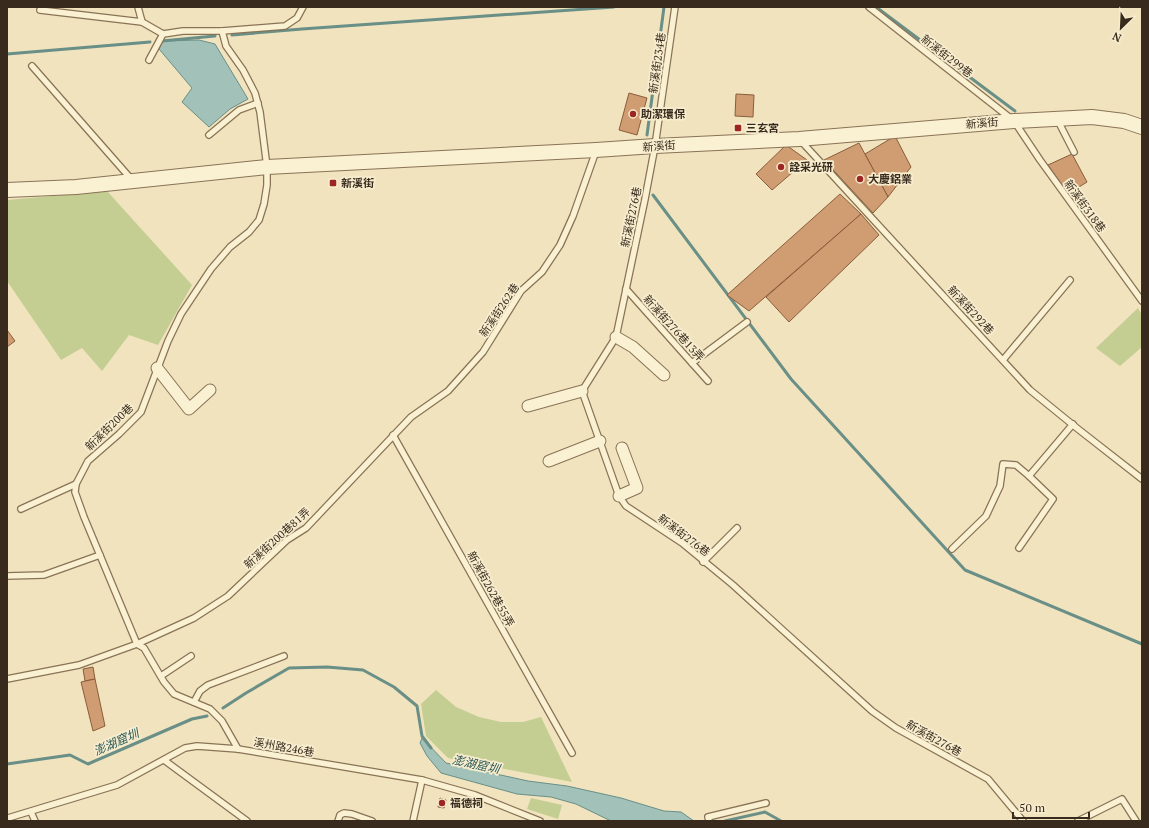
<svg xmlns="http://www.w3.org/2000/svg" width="1149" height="828" viewBox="0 0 1149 828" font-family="'PT Serif','Noto Sans TC',serif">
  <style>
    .green { fill: #c5ce92 }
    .water { fill: #a2c1b9; stroke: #698f87 }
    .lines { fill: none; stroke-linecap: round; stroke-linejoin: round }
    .stream { stroke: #698f87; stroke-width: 3 }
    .building { fill: #d09c72; stroke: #8a5d3b }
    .service-casing { stroke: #897356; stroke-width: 8 }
    .minor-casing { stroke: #897356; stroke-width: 13 }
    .tertiary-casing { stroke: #897356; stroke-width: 16 }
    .service { stroke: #faf0d2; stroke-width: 5.5 }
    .minor { stroke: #faf0d2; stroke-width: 11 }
    .tertiary { stroke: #faf0d2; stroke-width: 14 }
    .poi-dot { fill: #9b2623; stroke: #f7edce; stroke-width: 1.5 }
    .labels { text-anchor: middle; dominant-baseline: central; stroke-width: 3.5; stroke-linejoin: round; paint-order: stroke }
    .street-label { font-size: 11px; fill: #382a1c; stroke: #f7edce }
    .poi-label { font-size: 11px; font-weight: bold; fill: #382a1c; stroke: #f7edce; text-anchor: start }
    .water-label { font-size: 12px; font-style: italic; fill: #2a5857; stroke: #f7edce }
  </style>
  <rect width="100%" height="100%" fill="#f0e3be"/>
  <g class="green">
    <path d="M107,191l85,94 -34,60 -29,-10 -27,36 -20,-23 -21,12 -54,-79v-81z"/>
    <path d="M1138,308l4,7v32l-22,19 -24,-18z"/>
    <path d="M436,690l20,17 23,10 22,5h22l18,-5 31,65 -124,-24 -22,-22 -5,-32z"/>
    <path d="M531,798l31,7 -4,14 -31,-10z"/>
  </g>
  <g class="water">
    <path d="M199,40l16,4 33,55 -18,10 -21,18 -27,-25 10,-14 -33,-39 3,-8z"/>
    <path d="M422,738l24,25 82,18 39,5 54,12 43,13 17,1 13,9h-83l-35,-17 -25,-7 -34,-3 -76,-21 -14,-17 -7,-13z"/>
  </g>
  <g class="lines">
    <g class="stream">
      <path d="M876,7l139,104"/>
      <path d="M232,35l70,-6 312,-22"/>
      <path d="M162,41l53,-5"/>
      <path d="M7,54l143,-12"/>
      <path d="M647,135l17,-128"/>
      <path d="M653,195l138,184 174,191 177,74"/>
      <path d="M223,708l23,-15 43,-25 38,-1 36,3 31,17 23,19 5,30 9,12"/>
      <path d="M7,764l63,-9 18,9 104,-45 15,-3"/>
      <path d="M725,821l40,-9 16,9"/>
    </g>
  </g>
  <g class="building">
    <path d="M629,93l18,5 -10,37 -18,-5z"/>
    <path d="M736,94l18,1 -1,22 -18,-1z"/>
    <path d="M895,136l16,31 -23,30 -23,-43z"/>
    <path d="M859,143l29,54 -15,16 -49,-53z"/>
    <path d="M786,145l21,15 -35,30 -16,-16z"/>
    <path d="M1072,154l15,28 -19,12 -20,-29z"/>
    <path d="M840,194l21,20 -112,97 -22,-16z"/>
    <path d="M861,214l18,21 -90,87 -23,-25z"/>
    <path d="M7,330l8,11 -8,6z"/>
    <path d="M93,667l2,12 -10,2 -2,-12z"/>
    <path d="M95,679l10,47 -12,5 -12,-49z"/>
    <path d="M440,798l6,2 -2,8 -6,-1z"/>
  </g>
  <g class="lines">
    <g class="service-casing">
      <g id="service">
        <path d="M138,7l4,15"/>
        <path d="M675,7l-20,139 -10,53 -29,138 -34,54 37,105 7,10 56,37 51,42 139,126 24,17 92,51 35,42"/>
        <path d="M869,7l145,114 26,39 102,141"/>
        <path d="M40,10l102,12 21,12"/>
        <path d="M149,60l14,-26 20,-3h39"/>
        <path d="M32,66l100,114"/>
        <path d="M1057,119l17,33"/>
        <path d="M209,135l30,-25 19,-7"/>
        <path d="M801,141l229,249 48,39 64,50"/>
        <path d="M626,289l82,92"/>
        <path d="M1003,360l67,-80"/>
        <path d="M692,363l55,-41"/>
        <path d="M393,435l179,318"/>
        <path d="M21,509l55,-25"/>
        <path d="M1019,548l34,-49 -24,-23"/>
        <path d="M952,549l34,-33 14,-30 3,-22 13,1 13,11 44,-52"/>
        <path d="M703,562l34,-34"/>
        <path d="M7,576l37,-1 56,-20"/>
        <path d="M161,676l30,-20"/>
        <path d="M7,679l72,-14 58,-21 57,-26 34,-22 59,-56 19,-12 105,-111 37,-26 35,-39 38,-61 21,-19 18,-27 13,-29 23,-65"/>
        <path d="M194,702l6,-11 8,-6 76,-29"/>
        <path d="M238,749l-16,-28 -12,-12 -36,-15 -10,-12 -20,-34 -7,-4 -53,-127 -9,-25 1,-8 12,-23 31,-27 22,-22 27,-71 13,-27 30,-45 19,-22 19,-15 10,-12 5,-16 3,-19v-18l-7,-55 -5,-19 -12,-23 -17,-24 -4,-15 63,-5 12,-8 6,-11"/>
        <path d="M164,760l83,61"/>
        <path d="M31,812l4,9"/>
        <path d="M8,821v-3l109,-33 68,-37 12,-2 41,3 184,31 53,15 65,26"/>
        <path d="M338,821l2,-6 4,-2 8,1 20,7"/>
        <path d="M413,821l9,-41"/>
        <path d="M709,821l-1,-4 58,-14"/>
        <path d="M1078,821l44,-22 14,22"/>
      </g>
    </g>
    <g class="minor-casing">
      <g id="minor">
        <path d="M616,337l17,10 31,28"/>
        <path d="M157,368l32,41 21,-19"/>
        <path d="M528,406l54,-15"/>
        <path d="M549,461l51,-20"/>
        <path d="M619,496l18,-8 -15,-40"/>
      </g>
    </g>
    <g class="tertiary-casing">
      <path id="tertiary" d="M7,190l69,-3 191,-20 329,-17 59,-4 144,-7 215,-18 78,-4 32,4 18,6"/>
    </g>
    <use href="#service" class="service"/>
    <use href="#minor" class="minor"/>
    <use href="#tertiary" class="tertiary"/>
  </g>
  <g class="poi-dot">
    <circle cx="633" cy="114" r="4"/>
    <rect x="734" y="124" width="8" height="8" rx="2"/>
    <circle cx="781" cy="167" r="4"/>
    <circle cx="860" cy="179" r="4"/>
    <rect x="329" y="179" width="8" height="8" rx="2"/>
    <circle cx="442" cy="803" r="4"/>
  </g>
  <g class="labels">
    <g class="street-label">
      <text transform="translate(947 56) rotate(38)">新溪街299巷</text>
      <text transform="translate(657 63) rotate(-82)">新溪街234巷</text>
      <text transform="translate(982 123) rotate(-5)">新溪街</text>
      <text transform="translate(659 146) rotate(-4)">新溪街</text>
      <text transform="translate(1085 206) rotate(54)">新溪街318巷</text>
      <text transform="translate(631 217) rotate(-78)">新溪街276巷</text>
      <text transform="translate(499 310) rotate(-56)">新溪街262巷</text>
      <text transform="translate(971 310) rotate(47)">新溪街292巷</text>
      <text transform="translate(674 328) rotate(48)">新溪街276巷13弄</text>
      <text transform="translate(109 427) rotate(-44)">新溪街200巷</text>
      <text transform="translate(684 535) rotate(37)">新溪街276巷</text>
      <text transform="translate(277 538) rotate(-42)">新溪街200巷81弄</text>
      <text transform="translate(491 589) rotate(61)">新溪街262巷55弄</text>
      <text transform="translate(934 738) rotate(29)">新溪街276巷</text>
      <text transform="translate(284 747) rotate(10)">溪州路246巷</text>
    </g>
    <g class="poi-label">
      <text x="641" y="114">助潔環保</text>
      <text x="746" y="128">三玄宮</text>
      <text x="789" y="167">詮采光研</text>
      <text x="868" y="179">大慶鋁業</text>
      <text x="341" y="183">新溪街</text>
      <text x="450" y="803">福德祠</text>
    </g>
    <g class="water-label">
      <text transform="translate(116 742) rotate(-24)">澎湖窟圳</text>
      <text transform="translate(476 764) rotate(12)">澎湖窟圳</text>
    </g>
  </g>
  <rect width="1149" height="828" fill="none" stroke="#382a1c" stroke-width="16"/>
  <g transform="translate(1121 28) rotate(204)" stroke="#f7edce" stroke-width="3" paint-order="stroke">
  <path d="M0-3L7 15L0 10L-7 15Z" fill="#382a1c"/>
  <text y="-6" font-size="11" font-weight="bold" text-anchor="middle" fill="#382a1c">N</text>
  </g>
  <path d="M1013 812v6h76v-6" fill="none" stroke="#382a1c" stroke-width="2"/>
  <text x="1019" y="812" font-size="12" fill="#382a1c" stroke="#f7edce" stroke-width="3" paint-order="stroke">50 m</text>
</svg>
